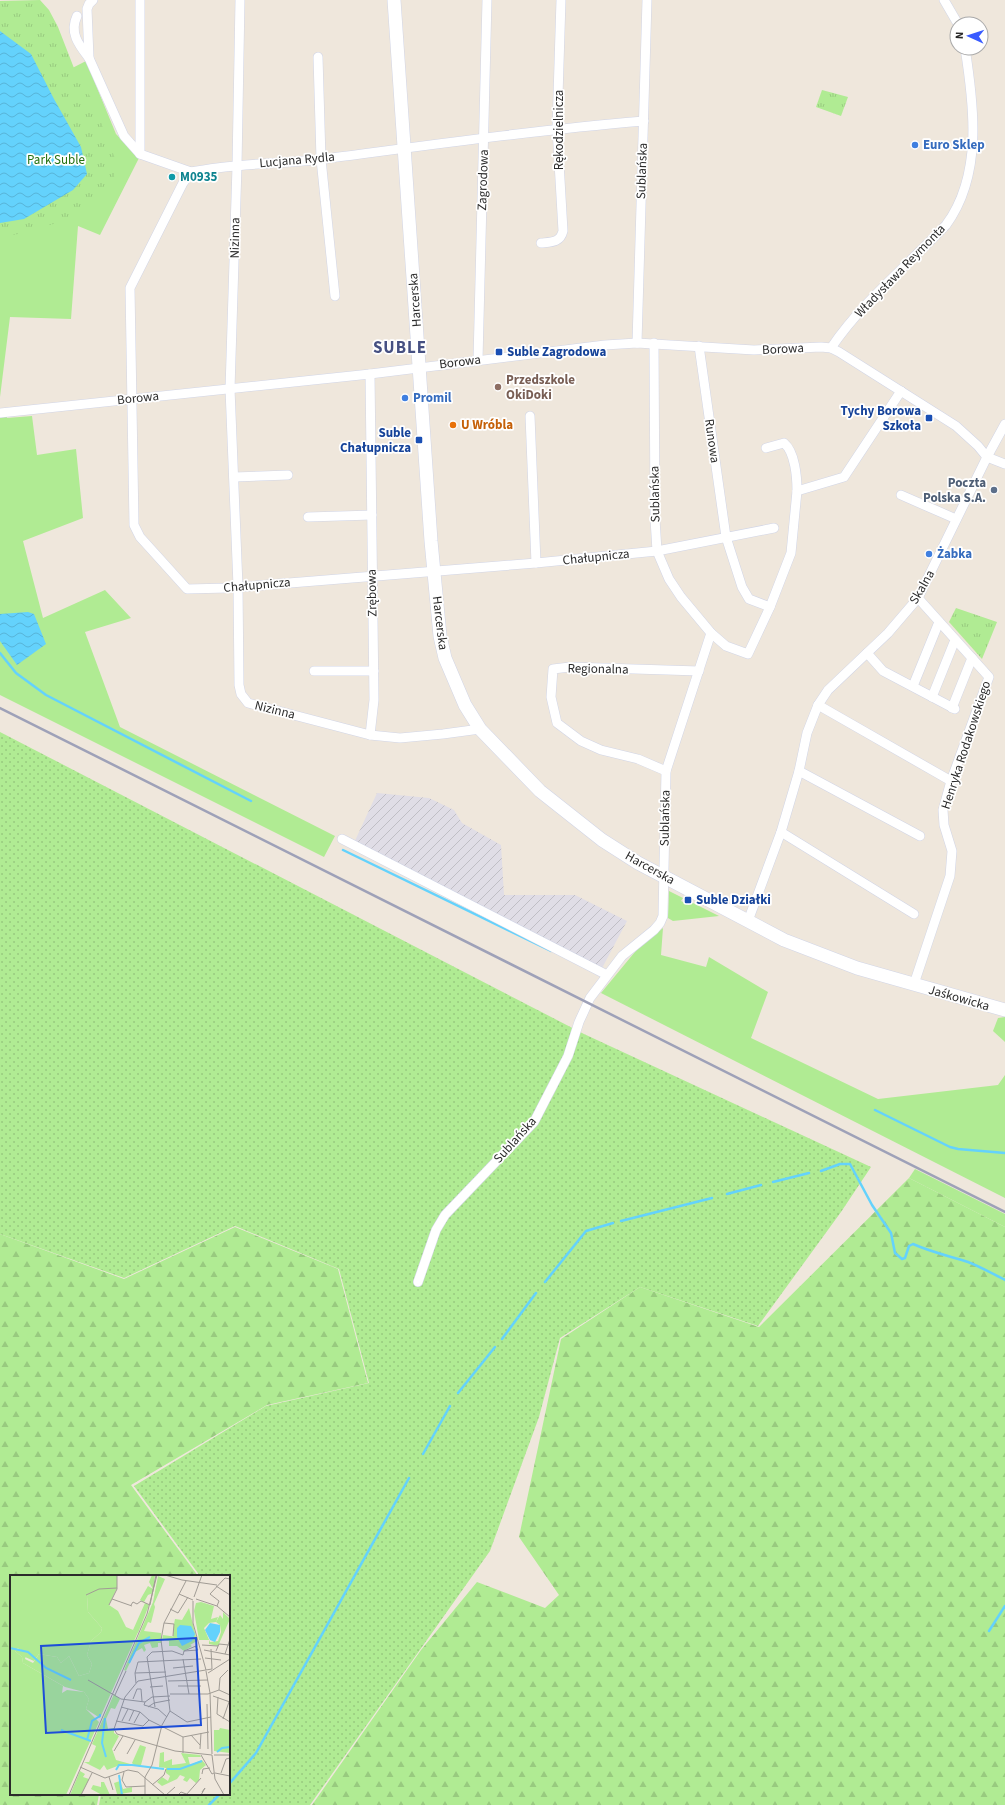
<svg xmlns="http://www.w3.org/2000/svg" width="1005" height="1805" viewBox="0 0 1005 1805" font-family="'Source Sans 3',sans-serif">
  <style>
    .industrial { fill: url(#industrial-furrows) }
    .grass { fill: #b0eb93 }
    .forest { fill: url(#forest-firs) }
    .park { fill: url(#park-tufts) }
    .garden { fill: url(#garden-dots) }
    .water { fill: url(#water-waves) }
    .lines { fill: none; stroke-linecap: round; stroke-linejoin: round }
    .stream { stroke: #64d2fc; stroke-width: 2.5 }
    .street-casing { stroke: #d1d5e6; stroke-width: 10 }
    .secondary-casing { stroke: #d1d5e6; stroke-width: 14 }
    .street { stroke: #fff; stroke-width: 9 }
    .secondary { stroke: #fff; stroke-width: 13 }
    .rail { stroke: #9ea1b8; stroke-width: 2.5 }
    .shop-dot { fill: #3f7fe0; stroke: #fff; stroke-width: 1.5 }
    .culture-dot { fill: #0f9aa8; stroke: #fff; stroke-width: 1.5 }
    .transit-dot { fill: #1a4fb4; stroke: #fff; stroke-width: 1.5 }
    .education-dot { fill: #8d6e63; stroke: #fff; stroke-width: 1.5 }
    .food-dot { fill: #e8710a; stroke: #fff; stroke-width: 1.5 }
    .service-dot { fill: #5c6f8a; stroke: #fff; stroke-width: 1.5 }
    .labels { text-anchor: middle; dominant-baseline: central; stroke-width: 3.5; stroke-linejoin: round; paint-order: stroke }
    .street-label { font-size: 13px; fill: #2b2b2b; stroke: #fff }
    .shop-label { font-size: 13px; font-weight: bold; fill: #366cbe; stroke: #fff; text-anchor: start }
    .park-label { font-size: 13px; fill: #257212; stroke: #fff }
    .culture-label { font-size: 13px; font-weight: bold; fill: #0d838f; stroke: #fff; text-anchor: start }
    .transit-label { font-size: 13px; font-weight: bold; fill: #164399; stroke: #fff; text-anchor: start }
    .education-label { font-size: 13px; font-weight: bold; fill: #785e54; stroke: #fff; text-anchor: start }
    .food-label { font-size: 13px; font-weight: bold; fill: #c56008; stroke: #fff; text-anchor: start }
    .service-label { font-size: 13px; font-weight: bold; fill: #4e5e75; stroke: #fff; text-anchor: end }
    .district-label { font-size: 17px; font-weight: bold; letter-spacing: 1px; fill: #465082; stroke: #fff }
    .inset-river { fill: none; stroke: #64d2fc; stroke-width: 2 }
    .inset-road { fill: none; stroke: #a19c95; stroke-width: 1 }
    .view { fill: #1d4ed8; fill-opacity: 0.15; stroke: #1d4ed8; stroke-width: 2 }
    .inset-edge { fill: none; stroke: #2b2b2b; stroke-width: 2 }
  </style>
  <defs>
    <pattern id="industrial-furrows" width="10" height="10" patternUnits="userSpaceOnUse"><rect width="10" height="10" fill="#e0dde6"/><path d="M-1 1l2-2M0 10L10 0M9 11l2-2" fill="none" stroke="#c0bec5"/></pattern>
    <pattern id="forest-firs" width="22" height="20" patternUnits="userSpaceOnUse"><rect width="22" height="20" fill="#b0eb93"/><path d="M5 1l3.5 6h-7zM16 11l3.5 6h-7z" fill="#98ca7f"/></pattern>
    <pattern id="park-tufts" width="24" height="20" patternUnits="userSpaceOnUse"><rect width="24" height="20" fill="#b0eb93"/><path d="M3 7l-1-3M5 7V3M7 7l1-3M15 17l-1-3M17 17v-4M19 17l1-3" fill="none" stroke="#98ca7f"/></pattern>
    <pattern id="garden-dots" width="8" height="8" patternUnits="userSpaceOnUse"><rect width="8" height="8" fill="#b0eb93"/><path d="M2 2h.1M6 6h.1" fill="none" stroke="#98ca7f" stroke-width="1.8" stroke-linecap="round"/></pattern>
    <pattern id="water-waves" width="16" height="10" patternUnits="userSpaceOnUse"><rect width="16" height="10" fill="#64d2fc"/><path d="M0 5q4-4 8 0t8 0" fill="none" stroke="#57b4d8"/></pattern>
  </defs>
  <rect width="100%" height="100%" fill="#efe7dc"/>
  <path class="industrial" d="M377,793l52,5 25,12 8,13 39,22 3,50h71l52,26 -27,51 -247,-127z"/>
  <g class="grass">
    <path d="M86,61l30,73 23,24 -39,77 -22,-9 -7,93 -61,-2 -10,80v-174l45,-141z"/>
    <path d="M0,416h7v2l25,-2 5,39 39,-6 7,69 -60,23 20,77 62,-28 26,28 -46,14 35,95 215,109 -11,21 -324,-162z"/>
    <path d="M669,891l14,7 -2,3 8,4 2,-3 28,14 -46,5 -5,-3z"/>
    <path d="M663,928l-2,27 45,12 3,-10 59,35 -17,46 127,61 120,-14 7,-10v123l-404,-205 38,-46z"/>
    <path d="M1005,1017v25l-12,-11 5,-13z"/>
    <path d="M915,1169l90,45v13l-96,-49z"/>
  </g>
  <g class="forest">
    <path d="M909,1178l96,49v578h-693l109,-155 56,-68 68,26 14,-13 -40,-58 42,-198 79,-52 119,40z"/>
    <path d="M235,1227l103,42 30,114 -101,22 -136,80 67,91h-187v218h88l-2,11h-97v-571l124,45z"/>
  </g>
  <g class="park">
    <path d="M40,0l9,10 9,17 21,54 13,18 26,67c-2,6 -5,14 -8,20 -17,30 -78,47 -110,51v-236z"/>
    <path d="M822,90l26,7 -7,19 -25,-9z"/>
    <path d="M956,608l41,14 -15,37 -33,-37z"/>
  </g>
  <path class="garden" d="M0,732l584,302 287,133 -30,45 -83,114 -118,-39 -80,51 -21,79 -49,134 -180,254h-211l2,-11h128v-218h-29l-66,-90 132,-80 103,-23 -30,-114 -104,-43 -111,52 -124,-44z"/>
  <g class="water">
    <path d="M0,31l31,23 23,45 27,48 6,27 -14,16 -49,29 -24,4z"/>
    <path d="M28,612l6,2 12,30 -29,21 -17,-24v-27z"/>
  </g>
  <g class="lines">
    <g class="stream">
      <path d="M0,653l16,20 30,22 205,106"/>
      <path d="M343,850l208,101"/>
      <path d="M875,1110l75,37 8,2 47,4"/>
      <path d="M821,1171l19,-7h10l22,41 19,28 4,20 7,6 3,-1 4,-12 4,-2c18,8 36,12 55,18 13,5 25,12 37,18"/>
      <path d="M773,1182l36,-9"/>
      <path d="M727,1194l34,-9"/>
      <path d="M621,1221l91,-23"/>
      <path d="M545,1282l41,-51 27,-8"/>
      <path d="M502,1339l34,-46"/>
      <path d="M458,1393l37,-46"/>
      <path d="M423,1454l27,-48"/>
      <path d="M989,1631l16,-25"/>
      <path d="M229,1784l27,-31 153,-275"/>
      <path d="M209,1805l11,-11"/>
    </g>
    <g class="street-casing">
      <g id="street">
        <path d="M93,0l-4,4 -2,5 2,49 35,78 16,18"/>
        <path d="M140,0v154l51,18"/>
        <path d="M240,0l-3,166 -7,223 8,197 1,99 2,9 7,9 122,32 30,3 43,-4 37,-5"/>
        <path d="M944,0l14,24"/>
        <path d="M77,16c-8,17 2,29 12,42"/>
        <path d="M318,57l3,102 14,137"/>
        <path d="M644,121c-107,9 -214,24 -320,38 -44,5 -89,4 -133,13l-8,11 -53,105 4,237 6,12 47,52 41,-1 308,-25 121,-12 117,-23"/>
        <path d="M541,243c10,-1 19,0 22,-12l-6,-103 4,-128"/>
        <path d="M637,343l10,-343"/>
        <path d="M699,346l27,191 16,50 7,12 21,8"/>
        <path d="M831,348c32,-47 76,-82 115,-123 37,-50 28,-120 19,-177"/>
        <path d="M478,360l9,-360"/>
        <path d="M370,374l4,326 -4,35"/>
        <path d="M0,413l370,-39 235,-29 32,-2 117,7 67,-3 10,1 8,4 117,74 22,20 9,11 18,7"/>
        <path d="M530,416l6,147"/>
        <path d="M766,448l18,-5c11,9 13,34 13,48"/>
        <path d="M234,477l54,-2"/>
        <path d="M901,495l55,24"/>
        <path d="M308,517l64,-2"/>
        <path d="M711,633l15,13 22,8 22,-47 21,-54 6,-62 47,-14 57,-86"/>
        <path d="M867,653l16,18 72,38"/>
        <path d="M314,671h60"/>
        <path d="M913,686l26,-64"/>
        <path d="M932,697l23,-57"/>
        <path d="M818,705l133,76"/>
        <path d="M952,708l20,-50"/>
        <path d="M666,771l-28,-12 -37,-9 -20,-9 -24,-18 -6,-26 2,-28 17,-2 129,4"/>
        <path d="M799,771l121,65"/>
        <path d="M781,832l133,82"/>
        <path d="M342,839l265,136"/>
        <path d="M748,921l33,-89 18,-61 8,-38 11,-28 10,-15 60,-57 30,-35 69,-141 18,-33"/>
        <path d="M914,984l36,-108 2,-25 -8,-26 -1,-15 8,-29 38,-104 -71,-79"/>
        <path d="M418,1282l18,-52 9,-15 89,-93 34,-66 11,-34 11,-24 32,-42 32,-26 6,-7 3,-7 3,-145 45,-138 -30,-36 -12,-18 -12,-28 -2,-32 -1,-176"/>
      </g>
    </g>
    <g class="secondary-casing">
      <path id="secondary" d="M394,0l37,541 9,95 5,22 20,47 15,24 60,62 62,49 36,23 146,77 73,28 148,42"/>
    </g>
    <use href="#street" class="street"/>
    <use href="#secondary" class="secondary"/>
    <path class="rail" d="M0,708l1005,504"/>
  </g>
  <g class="shop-dot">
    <circle cx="915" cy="145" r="4"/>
    <circle cx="405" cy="398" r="4"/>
    <circle cx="929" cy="554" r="4"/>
  </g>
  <circle class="culture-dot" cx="172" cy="177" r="4"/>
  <g class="transit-dot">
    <rect x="495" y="348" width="8" height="8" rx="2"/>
    <rect x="925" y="414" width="8" height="8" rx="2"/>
    <rect x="415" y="436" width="8" height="8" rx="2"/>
    <rect x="684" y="896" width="8" height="8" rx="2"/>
  </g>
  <circle class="education-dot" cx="498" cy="387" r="4"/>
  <circle class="food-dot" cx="453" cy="425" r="4"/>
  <circle class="service-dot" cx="994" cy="490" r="4"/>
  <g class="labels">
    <g class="street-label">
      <text transform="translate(559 130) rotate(-90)">Rękodzielnicza</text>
      <text transform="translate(297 160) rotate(-5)">Lucjana Rydla</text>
      <text transform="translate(642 171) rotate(-88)">Sublańska</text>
      <text transform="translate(483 180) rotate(-88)">Zagrodowa</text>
      <text transform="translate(235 238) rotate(-89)">Nizinna</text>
      <text transform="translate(900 271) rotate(-46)">Władysława Reymonta</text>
      <text transform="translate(415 300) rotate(-94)">Harcerska</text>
      <text transform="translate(783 349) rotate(-3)">Borowa</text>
      <text transform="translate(460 362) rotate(-7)">Borowa</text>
      <text transform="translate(138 398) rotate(-6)">Borowa</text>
      <text transform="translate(712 441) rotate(82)">Runowa</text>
      <text transform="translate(655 494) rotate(-91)">Sublańska</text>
      <text transform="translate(596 557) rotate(-6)">Chałupnicza</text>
      <text transform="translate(257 585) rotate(-5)">Chałupnicza</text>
      <text transform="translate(922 587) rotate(-60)">Skalna</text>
      <text transform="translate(372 593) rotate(-91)">Zrębowa</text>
      <text transform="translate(440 623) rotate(83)">Harcerska</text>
      <text transform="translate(598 669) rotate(1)">Regionalna</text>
      <text transform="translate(275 710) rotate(14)">Nizinna</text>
      <text transform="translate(966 745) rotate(-72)">Henryka Rodakowskiego</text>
      <text transform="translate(665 818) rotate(-89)">Sublańska</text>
      <text transform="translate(650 868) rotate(29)">Harcerska</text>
      <text transform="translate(959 998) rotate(16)">Jaśkowicka</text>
      <text transform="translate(515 1140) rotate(-48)">Sublańska</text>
    </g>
    <g class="shop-label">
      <text x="923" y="145">Euro Sklep</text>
      <text x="413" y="398">Promil</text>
      <text x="937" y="554">Żabka</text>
    </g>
    <g class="park-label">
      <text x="56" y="160">Park Suble</text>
    </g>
    <g class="culture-label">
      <text x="180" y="177">M0935</text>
    </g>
    <g class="transit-label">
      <text x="507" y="352">Suble Zagrodowa</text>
      <text x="921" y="411" text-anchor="end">Tychy Borowa<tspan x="921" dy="15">Szkoła</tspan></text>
      <text x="411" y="433" text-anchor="end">Suble<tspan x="411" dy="15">Chałupnicza</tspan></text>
      <text x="696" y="900">Suble Działki</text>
    </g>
    <g class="education-label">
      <text x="506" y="380">Przedszkole<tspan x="506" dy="15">OkiDoki</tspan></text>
    </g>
    <g class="food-label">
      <text x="461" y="425">U Wróbla</text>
    </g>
    <g class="service-label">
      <text x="986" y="483">Poczta<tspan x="986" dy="15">Polska S.A.</tspan></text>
    </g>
    <g class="district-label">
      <text x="400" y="348">SUBLE</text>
    </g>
  </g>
  <g transform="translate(10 1575)">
    <rect width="220" height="220" fill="#efe7dc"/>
    <path d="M142,0h3l-2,18 -5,2 -4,7 -4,-2 8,-14 5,3 -4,-7zM148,1l7,3 -11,25 1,3 -4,16 -3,-1 -4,9 17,2v10h-3v4l-6,1 -2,-5 -6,2 2,5 -2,2 -2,-4 -7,4 -9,19 -2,-1 29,-68zM135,28l4,2 -11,28 -5,-3zM153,60l14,2 15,9 -8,5 -7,-5h-8v-5l-7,-1zM104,119l6,5 -5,10 -4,-1 -5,11 2,10 6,-1v5l5,3 -7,13 4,11 18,5h-14l-13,5 -3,-5 -4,5 -16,-8h5l6,-13 1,-3 -4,-2zM154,177v10l8,-3v6l14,-2 -5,-10 19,2 1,2h-13l2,8 12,-5 4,5 -6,5 -1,10 -3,3 -6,-5 -3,4 -4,-2 2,-3 -5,-2 -3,4 -15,7 -5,-4 5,-5 6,4 2,-5 -4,-3v-5l-7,-1 1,-14zM70,196l5,3 -2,3 6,2 -8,16h-11zM110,206l3,8 9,-2v5l-17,3 2,-1 -3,-11zM91,207h3l6,13h-8l-11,-6 2,-4 8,2z" fill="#b0eb93"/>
    <path d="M0,0h101v14l-24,7 1,16 14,16 -1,4 -10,9 -4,14 5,9 -3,9 -10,3 -10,-20 -8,7 -4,-6 -18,-3 -5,7 -9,-4 1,-5 -9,-4 -2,3 7,6 1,6 40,23 -1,7 5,-3 17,2 5,7 -3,10 13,13 -33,73h-56zM130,170l6,2 -5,18h-7l-2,-2z" fill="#b0eb93"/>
    <path d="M191,27l13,4 -3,13 7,-2 -2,5 -7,1 -5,5 6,14 8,-1 3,-9 -1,-7 -4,-3 4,-7 3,4v-7l7,7 -12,27 -9,-2v-4h-10l-5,-29 2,-8zM179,33l8,33 -14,8 -10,-12 1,-13 1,-5 7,1zM210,153l10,2v23l-16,-2v-21h5z" fill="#b0eb93"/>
    <path d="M101,0h6v13l-8,17 9,6 8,16 12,5 -38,86 -14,-9 3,-10 -5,-7 -19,-5 -42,-24 -1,-6 -7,-6 1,-3 11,4 -2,7 8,4 6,-9 18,3 4,6 8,-7 10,20 10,-3 3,-9 -5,-9 4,-14 10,-9 1,-4 -14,-16 -1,-16 11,-7h13z" fill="#b0eb93"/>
    <path d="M200,48l10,2v7l-5,10 -5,-2 -5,-10zM170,50l11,1 4,8 -3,7 -10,5 -5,-9v-9z" fill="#64d2fc"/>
    <path class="inset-river" d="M0,73l18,4 18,16 25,12M119,88l10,-20 11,-6M95,143l-3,25 4,14M51,155l30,11M77,165l5,-19 8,-5v-2M207,177l5,-4 8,-1M157,194h13l22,-8M106,195l3,-5h13l32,4M109,200l3,20"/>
    <path class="inset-road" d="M155,0l17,5 35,5M206,11l14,9M169,19l14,6M76,20l13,-6 18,-1M184,22l8,-22M102,24l20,7M186,24l21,7 13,11M183,26v22l13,47M99,30l8,-16v-14M121,30l2,-3 4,2 4,-3 9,4 6,-30M207,31l2,-5 -9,-7 15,-16 5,1M160,34l8,4 10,-16M154,48l10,1 -1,12M192,70l16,1M201,74l1,20M194,75l26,5M174,76l12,-5M206,76l3,-7 10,1M215,79l5,-15M173,80l1,-4 14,-1 -3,-4M195,83l16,2M173,84l6,35M163,93l20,-2M196,96l4,22 2,61M125,98l31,-1M198,98l22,-14M78,105l33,19 24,3 7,-5 18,-1M158,106l40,-1M126,108l-1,-10 3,-11 63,-3M168,111h23M140,112l13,-1M209,115l1,-12 8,-8M160,119h38l11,-4 11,5M105,120l11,-24M203,121l17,6M208,122l-1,17 13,8M123,124l4,-10h4l1,12M135,127l-1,3 14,4 9,8M197,129l1,45M111,132l19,5 9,8 34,17 26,-5M138,132l6,-4 16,-3M145,132l-8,-50 5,-5 20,-1 11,4M160,136l17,11 24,-5M213,144l6,-17M106,146l27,5 6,-6M112,146l6,-12M119,146l5,-11M124,148l6,-11M181,160l9,10M173,162v16M190,174l1,-16M104,176l9,-15M117,179l8,-14M191,180l11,19 2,-1M202,180l-37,-4 -58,-17 -3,-5 11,-32 13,-16 74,-12M202,180l3,24 9,16M204,180h16M70,192l25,11 23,-8 10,2 27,23M114,197l-2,8 4,7 19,-1M205,198l15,3M211,198l5,-14 4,-1M192,199l1,-5 7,-1M99,202l4,13M135,202l7,-12 10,-40 8,-14 -9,-71 3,-17 22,-42M135,202v18M142,210l12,-10 2,-6M59,220l78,-181 10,-39M71,220l11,-22M156,220l9,-8M168,220l3,-3 8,3M176,220l15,-17M191,220l4,-7 -3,4"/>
    <path class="view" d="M186,63l5,87 -155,8 -5,-87z"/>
    <rect width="220" height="220" class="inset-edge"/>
  </g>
  <g transform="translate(969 36) rotate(273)"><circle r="19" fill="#ffffff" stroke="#aaaaaa"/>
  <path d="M0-3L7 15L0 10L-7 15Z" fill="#395bff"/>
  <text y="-6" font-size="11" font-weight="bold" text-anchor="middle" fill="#2b2b2b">N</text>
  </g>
</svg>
